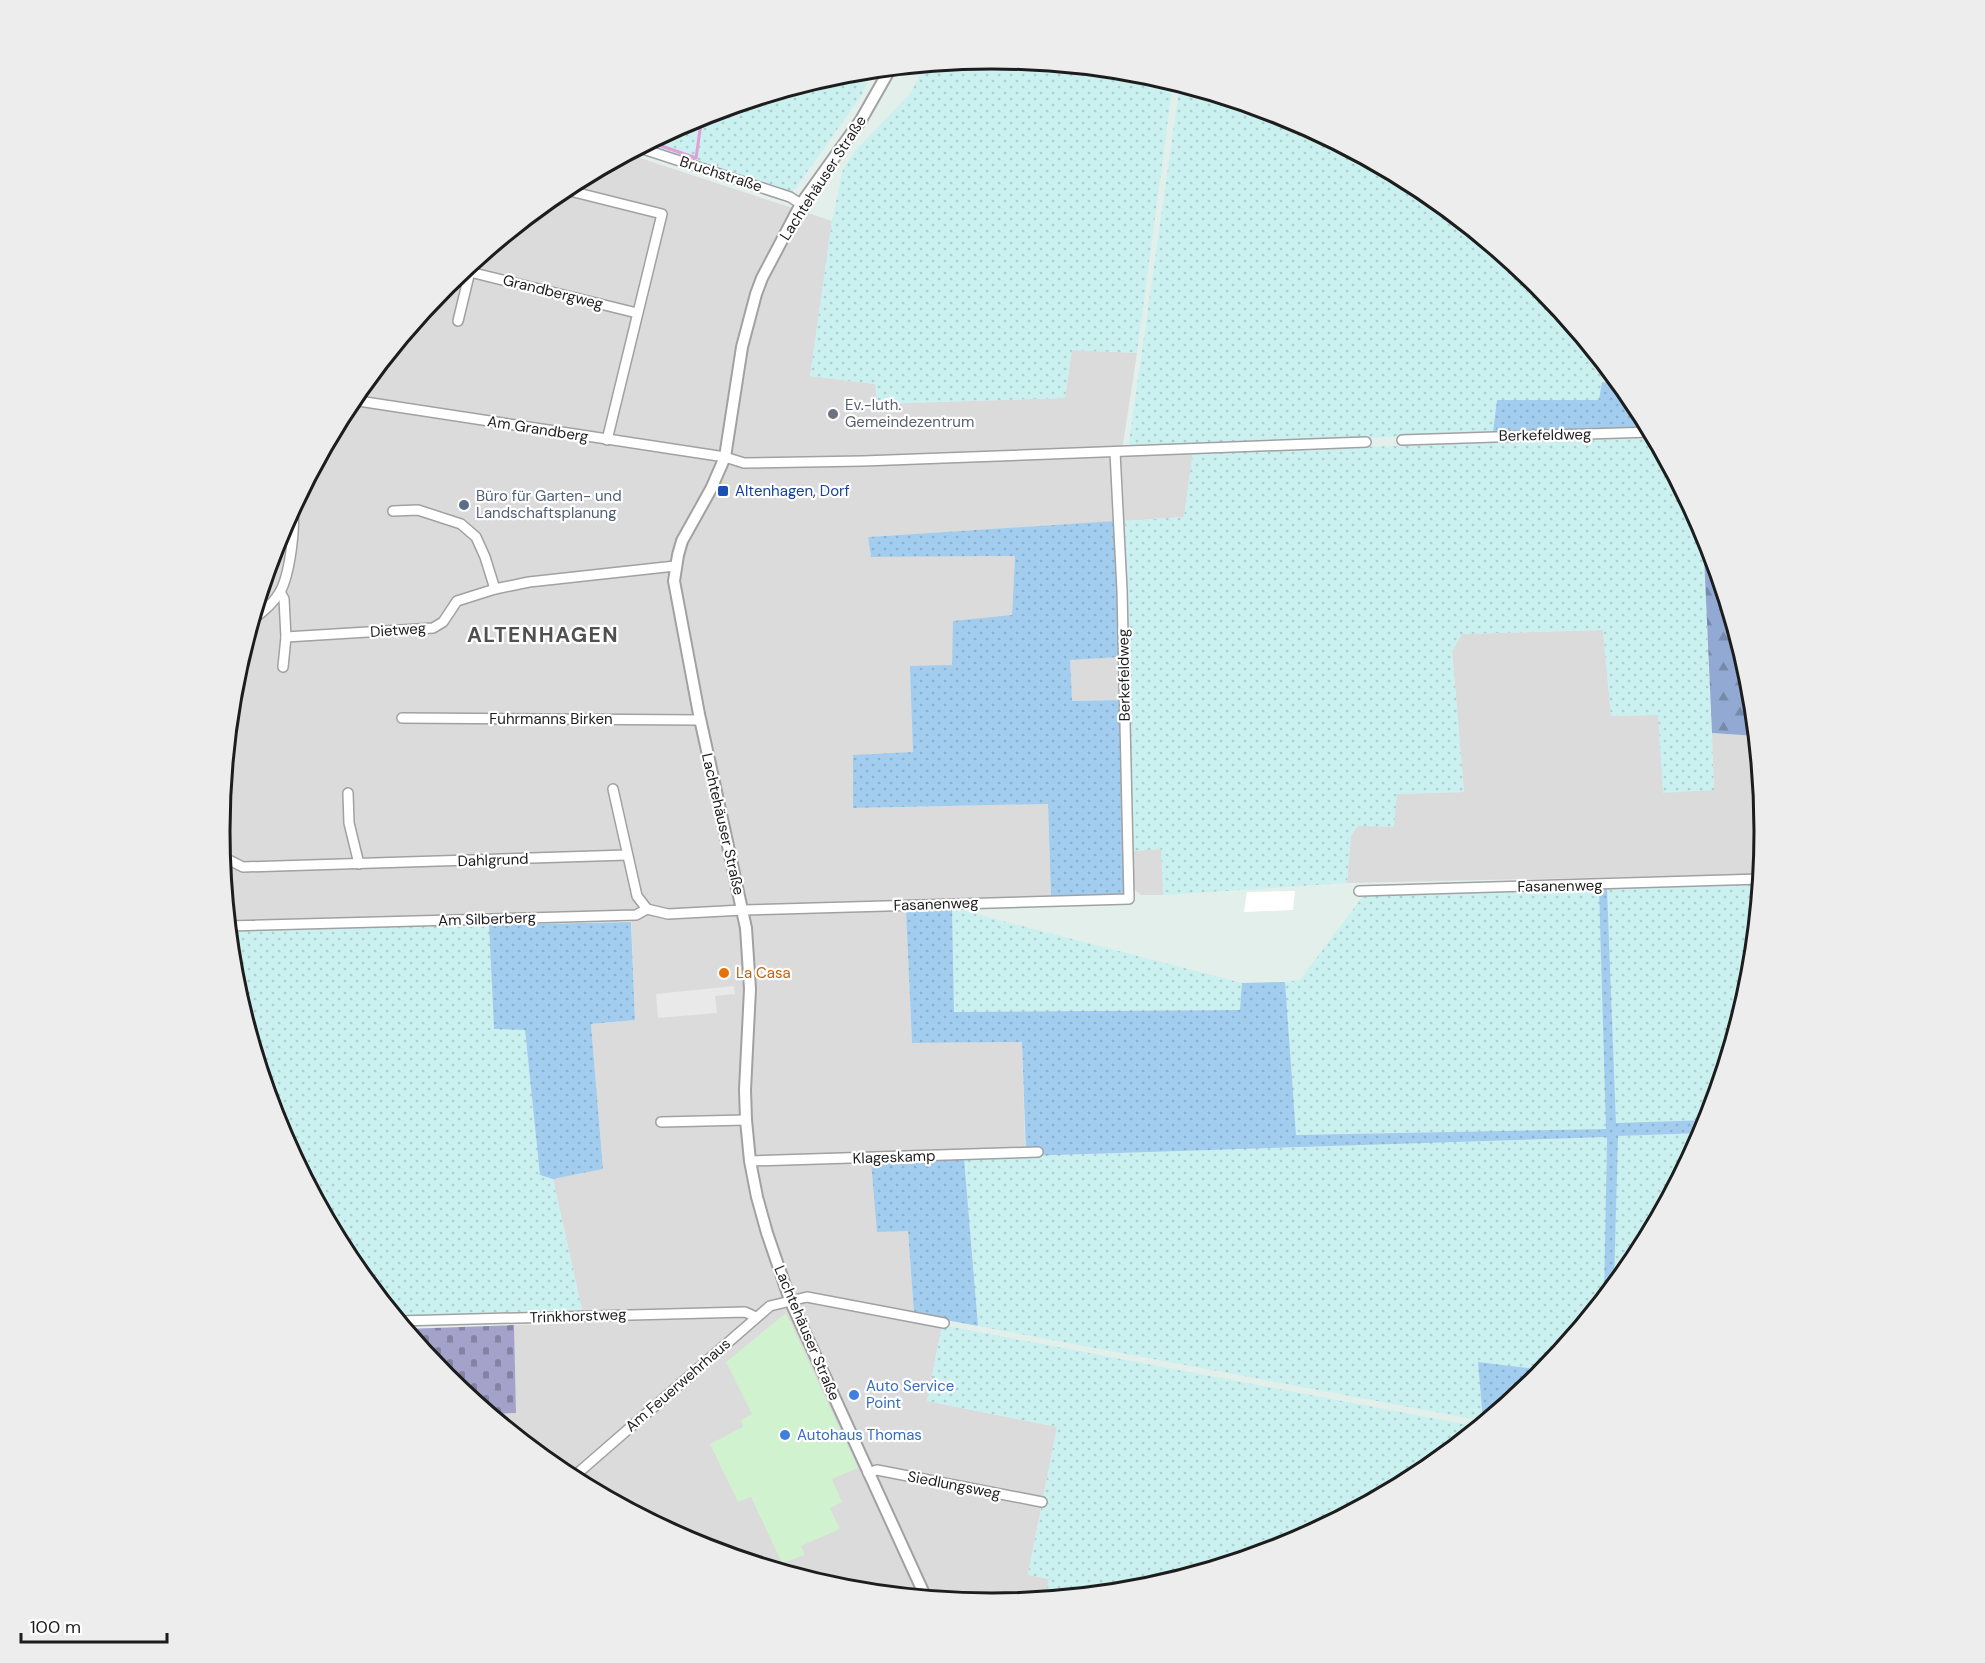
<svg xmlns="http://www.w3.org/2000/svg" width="1985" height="1663" viewBox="0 0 1985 1663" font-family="'DM Sans',sans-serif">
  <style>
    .residential { fill: #dadbda }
    .commercial { fill: #d0f2cf }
    .farmland { fill: url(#farmland-dots) }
    .grass { fill: url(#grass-dots) }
    .forest { fill: url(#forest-firs) }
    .cemetery { fill: url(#cemetery-stones) }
    .parking { fill: #e9e9e9 }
    .pier { fill: #fff }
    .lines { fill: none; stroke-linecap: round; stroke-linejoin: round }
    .stream { stroke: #e19ed7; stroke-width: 3 }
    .minor-casing { stroke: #a1a1a1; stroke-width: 12 }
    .tertiary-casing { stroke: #a1a1a1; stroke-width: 14 }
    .minor { stroke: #fff; stroke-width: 9 }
    .tertiary { stroke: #fff; stroke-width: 10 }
    .worship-dot { fill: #6b7280; stroke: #fff; stroke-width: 2 }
    .transit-dot { fill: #1a4fb4; stroke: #fff; stroke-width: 2 }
    .service-dot { fill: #5c6f8a; stroke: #fff; stroke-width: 2 }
    .food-dot { fill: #e8710a; stroke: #fff; stroke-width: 2 }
    .shop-dot { fill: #3f7fe0; stroke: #fff; stroke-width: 2 }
    .labels { text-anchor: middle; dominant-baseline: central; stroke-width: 4.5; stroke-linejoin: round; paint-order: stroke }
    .street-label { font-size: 15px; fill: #1d1d1d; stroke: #fff }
    .worship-label { font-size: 15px; fill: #5b616d; stroke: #fff; text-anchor: start }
    .transit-label { font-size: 15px; fill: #164399; stroke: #fff; text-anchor: start }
    .service-label { font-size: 15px; fill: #4e5e75; stroke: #fff; text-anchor: start }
    .food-label { font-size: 15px; fill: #c56008; stroke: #fff; text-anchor: start }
    .shop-label { font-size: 15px; fill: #366cbe; stroke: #fff; text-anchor: start }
    .district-label { font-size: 21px; font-weight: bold; letter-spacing: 1.5px; fill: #505050; stroke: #fff }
    .rim { fill: none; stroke: #1d1d1d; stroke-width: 3 }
  </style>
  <defs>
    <pattern id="farmland-dots" width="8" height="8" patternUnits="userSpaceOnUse" patternTransform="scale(1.5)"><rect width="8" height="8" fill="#cbf0f0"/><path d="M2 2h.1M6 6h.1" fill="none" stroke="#aecdcd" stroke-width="1.8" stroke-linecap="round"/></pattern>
    <pattern id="grass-dots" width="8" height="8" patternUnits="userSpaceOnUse" patternTransform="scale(1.5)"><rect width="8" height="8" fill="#a2cdef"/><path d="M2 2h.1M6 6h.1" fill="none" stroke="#8bb0cc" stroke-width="1.8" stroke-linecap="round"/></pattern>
    <pattern id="forest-firs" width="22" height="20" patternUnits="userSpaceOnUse" patternTransform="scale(1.5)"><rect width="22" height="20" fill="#92aad3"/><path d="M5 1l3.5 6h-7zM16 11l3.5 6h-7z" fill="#778aab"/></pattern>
    <pattern id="cemetery-stones" width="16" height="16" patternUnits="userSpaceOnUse" patternTransform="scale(1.5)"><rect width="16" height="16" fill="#a4a1ca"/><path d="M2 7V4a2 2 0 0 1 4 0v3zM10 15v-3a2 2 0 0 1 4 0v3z" fill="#8583a3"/></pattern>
  </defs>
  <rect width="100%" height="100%" fill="#e2efea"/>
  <g class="residential">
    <path d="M628,154l204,67 -22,155 66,8 1,20 188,-6 7,-48 65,3 -16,104 72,-5 -9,65 -316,20 3,20 144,-1 -3,60 -58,5 -2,44 -39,87 -60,56 195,-4 3,92 -145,4 6,143 110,-1 3,106 -123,3 12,163 28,11 -15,76 130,26 -29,147 21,5 -4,20 -53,5 -151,-14 -145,-44 -133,-72 -74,-60 27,-2 -2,-87 66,-2 2,-13 -29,-131 50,-10 -12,-145 44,-4 -4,-110 -403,12 -8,-91 14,-151 44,-145 72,-133 96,-117 117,-96z"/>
    <path d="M1603,630l8,86 47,-1 56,75 -2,-57 44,3 2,71h5l2,25 -4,42 -414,9 4,-47 6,-10 40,-32 67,-2 -12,-141 10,-17z"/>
    <path d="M1120,657l1,43 -50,1 -1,-42z"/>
    <path d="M1162,849l1,46h-22l-9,-8 -1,-36z"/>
  </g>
  <path class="commercial" d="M786,1313l72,155 -26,11 10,23 -12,6 10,21 -39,17 4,9 -23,8 -31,-66 -13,5 -28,-58 33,-17 -2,-7 11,-6 -26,-52z"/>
  <g class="farmland">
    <path d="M993,59l151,14 29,9 -36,271 -65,-3 -7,48 -188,6 -2,-20 -65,-8 22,-155 11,-52 13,-19 54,-56 8,-15 2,-13z"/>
    <path d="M873,70l-12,26 -69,97 -147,-48 52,-28 145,-44z"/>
    <path d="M1180,84l109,33 133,72 117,96 65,79 -4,36h-103l-4,32 -365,17z"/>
    <path d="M1655,438l48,90 11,262 -51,3 -5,-78 -47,1 -8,-86 -141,4 -10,17 12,141 -67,2 -3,33 -36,-1 -7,10 -4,47 -184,12 -2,-46 -30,2 -6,-330 59,-4 9,-65z"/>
    <path d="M1760,883l-9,100 -42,137 -93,3 -9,-235z"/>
    <path d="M1599,889l8,240 -312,6 -10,-153 15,-2 63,-84z"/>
    <path d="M952,908l290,75 -1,27 -287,2z"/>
    <path d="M489,925l5,104 31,1 15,145 13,4 29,131 -187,6 -45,-55 -72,-134 -44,-145 -5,-52z"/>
    <path d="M1704,1133l-69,128 -21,25 4,-150z"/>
    <path d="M1607,1137l-3,162 -65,79 -9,8 -1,-18 -51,-6 5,59 -505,-95 -14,-168z"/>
    <path d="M942,1325l537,102 -57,47 -134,72 -145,44 -98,9 4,-20 -21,-4 29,-148 -130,-26z"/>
  </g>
  <g class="grass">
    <path d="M1602,382l18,2 15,18 15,28 -157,2 4,-32h102z"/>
    <path d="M1116,521l4,136 -50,3 2,41 49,-1 3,194 -73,2 -3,-92 -195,4v-53l60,-3 -3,-86 42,-1 1,-44 59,-6 3,-59 -144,1 -3,-20z"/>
    <path d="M1607,888l9,235 93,-3 -5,13 -86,3 -4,150 -10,13 3,-162 -581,19 -4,-114 -110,1 -6,-134 46,-1 2,104 286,-2 2,-27 43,-1 11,153 310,-6 -7,-240z"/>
    <path d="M631,922l4,98 -44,4 12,145 -50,10 -13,-4 -15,-145 -31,-1 -5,-104z"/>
    <path d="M964,1158l14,168 -64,-12 -6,-83 -31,1 -6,-71z"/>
    <path d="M1478,1362l51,6 1,18 -44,36 -3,-1z"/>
  </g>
  <path class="forest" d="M1704,555h8l39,126 5,55 -44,-3z"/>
  <path class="cemetery" d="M514,1325l2,88 -27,1 -43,-36 -40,-49z"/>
  <path class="parking" d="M734,986l1,8 -20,2 2,17 -59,5 -2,-24z"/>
  <path class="pier" d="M1295,891l-2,19 -49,2 3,-20z"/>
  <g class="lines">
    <path class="stream" d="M650,142l46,16 6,-42"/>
    <g class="minor-casing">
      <g id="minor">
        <path d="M640,148l150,49 11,7"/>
        <path d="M562,189l100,25 -55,226"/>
        <path d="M470,272l167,41"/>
        <path d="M458,321l14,-58"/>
        <path d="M352,400l373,57 19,6 119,-2 503,-19"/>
        <path d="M1402,440l249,-8"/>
        <path d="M393,511l25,-1 43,14 15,13 9,20 10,32"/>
        <path d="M280,592l4,7 2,38 147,-9 10,-6 14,-21 38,-12 34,-7 146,-16"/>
        <path d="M253,619c10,-7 21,-17 27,-27 10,-18 15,-63 13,-83"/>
        <path d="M283,667l3,-30"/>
        <path d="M402,718l298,2"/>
        <path d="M613,789l24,107 10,13"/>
        <path d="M348,793l1,30 10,41"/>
        <path d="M222,810l3,48"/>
        <path d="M225,858l18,9 384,-12"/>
        <path d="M1359,891l402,-12"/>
        <path d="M229,926l407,-11 11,-6 21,5 75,-4 386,-11 -7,-309 -7,-138"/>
        <path d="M661,1122l85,-2"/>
        <path d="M750,1161l288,-9"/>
        <path d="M399,1321l346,-9 11,5"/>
        <path d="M868,1473l9,-3 165,32"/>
        <path d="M571,1479l199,-173 37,-9 137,26"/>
      </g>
    </g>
    <g class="tertiary-casing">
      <path id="tertiary" d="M890,69l-29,51 -60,84 -39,74 -6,16 -14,53 -17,110 -14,32 -29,52 -4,14 -4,26 25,133 47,214 4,61 -5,101 1,30 4,41 7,36 10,36 23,67 136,298"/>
    </g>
    <use href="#minor" class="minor"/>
    <use href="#tertiary" class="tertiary"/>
  </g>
  <circle class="worship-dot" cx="833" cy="414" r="6"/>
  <rect class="transit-dot" x="717" y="485" width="12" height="12" rx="3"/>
  <circle class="service-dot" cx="464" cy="505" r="6"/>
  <circle class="food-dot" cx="724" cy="973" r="6"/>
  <g class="shop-dot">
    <circle cx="854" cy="1395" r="6"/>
    <circle cx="785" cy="1435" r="6"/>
  </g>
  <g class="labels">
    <g class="street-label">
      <text transform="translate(721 174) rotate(18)">Bruchstraße</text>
      <text transform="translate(823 178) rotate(-57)">Lachtehäuser Straße</text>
      <text transform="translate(553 292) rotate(14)">Grandbergweg</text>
      <text transform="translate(538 429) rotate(9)">Am Grandberg</text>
      <text transform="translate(1545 435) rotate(-1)">Berkefeldweg</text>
      <text transform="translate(398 630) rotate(-4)">Dietweg</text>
      <text transform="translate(1124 675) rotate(-91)">Berkefeldweg</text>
      <text x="551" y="719">Fuhrmanns Birken</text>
      <text transform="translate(723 824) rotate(77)">Lachtehäuser Straße</text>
      <text transform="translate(493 860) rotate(-2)">Dahlgrund</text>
      <text transform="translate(1560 886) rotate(-1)">Fasanenweg</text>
      <text transform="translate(936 904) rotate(-2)">Fasanenweg</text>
      <text transform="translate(487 919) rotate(-2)">Am Silberberg</text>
      <text transform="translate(894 1157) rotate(-2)">Klageskamp</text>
      <text transform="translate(578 1316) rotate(-2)">Trinkhorstweg</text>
      <text transform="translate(807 1333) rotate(67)">Lachtehäuser Straße</text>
      <text transform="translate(678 1385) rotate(-41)">Am Feuerwehrhaus</text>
      <text transform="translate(954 1485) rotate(11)">Siedlungsweg</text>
    </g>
    <g class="worship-label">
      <text x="845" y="405">Ev.-luth.<tspan x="845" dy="17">Gemeindezentrum</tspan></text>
    </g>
    <g class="transit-label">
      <text x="735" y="491">Altenhagen, Dorf</text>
    </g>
    <g class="service-label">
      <text x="476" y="496">Büro für Garten- und<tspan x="476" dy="17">Landschaftsplanung</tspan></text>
    </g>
    <g class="food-label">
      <text x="736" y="973">La Casa</text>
    </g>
    <g class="shop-label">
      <text x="866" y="1386">Auto Service<tspan x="866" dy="17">Point</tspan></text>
      <text x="797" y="1435">Autohaus Thomas</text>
    </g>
    <g class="district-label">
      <text x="543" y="635">ALTENHAGEN</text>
    </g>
  </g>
  <path d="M0 0H1985V1663H0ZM230 831a762 762 0 1 1 1524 0a762 762 0 1 1-1524 0Z" fill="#ededed" fill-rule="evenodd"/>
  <path class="rim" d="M230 831a762 762 0 1 1 1524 0a762 762 0 1 1-1524 0Z"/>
  <path d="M21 1633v9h146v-9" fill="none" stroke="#1d1d1d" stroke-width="3"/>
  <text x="30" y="1633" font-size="18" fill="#1d1d1d" stroke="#ffffff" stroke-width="4.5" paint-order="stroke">100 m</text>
</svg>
